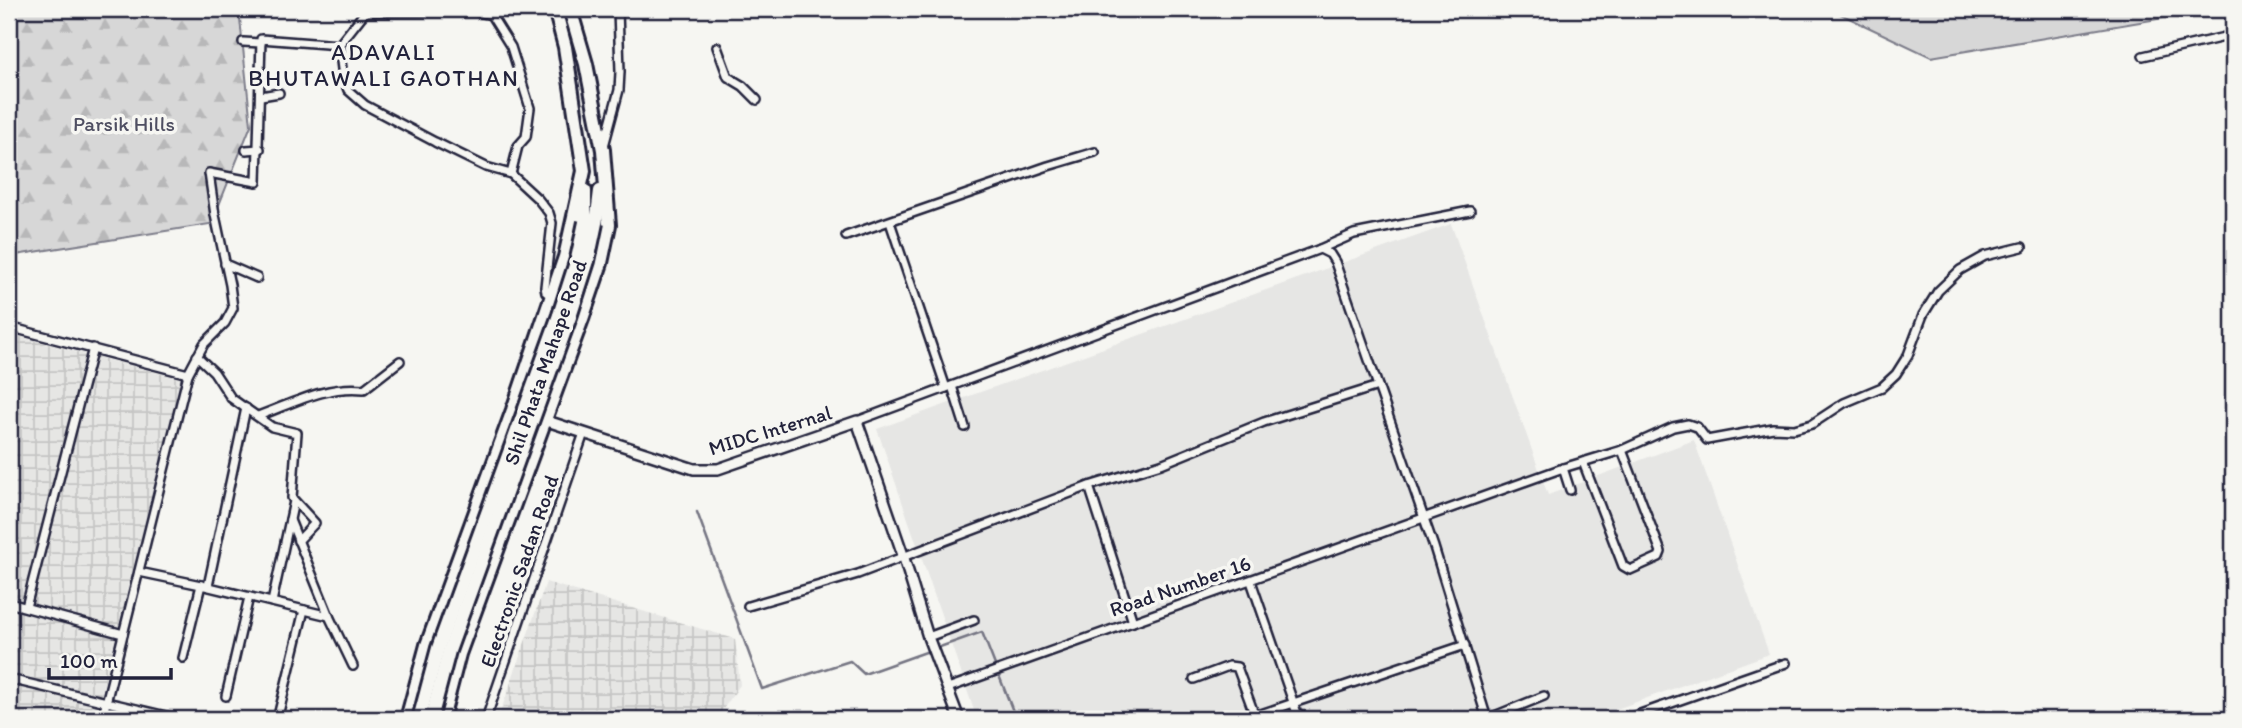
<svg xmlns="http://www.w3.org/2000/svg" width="2242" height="728" viewBox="0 0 2242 728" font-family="Itim,sans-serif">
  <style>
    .built { fill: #e6e6e4 }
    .industrial { fill: url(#industrial-grid) }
    .forest { fill: url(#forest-firs); stroke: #7c7c89; stroke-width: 2 }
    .park { fill: #d7d7d7; stroke: #7c7c89; stroke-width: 2 }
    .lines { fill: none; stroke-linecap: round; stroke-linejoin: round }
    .stream { stroke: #757583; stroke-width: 2.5 }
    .minor-casing { stroke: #22223b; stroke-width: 12 }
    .tertiary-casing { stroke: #22223b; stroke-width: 14 }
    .primary-casing { stroke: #22223b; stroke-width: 18 }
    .minor { stroke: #f6f6f2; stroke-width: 7 }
    .tertiary { stroke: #f6f6f2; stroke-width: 9 }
    .primary { stroke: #f6f6f2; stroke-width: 12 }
    .primary-bridge-casing { stroke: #22223b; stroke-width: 18; stroke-linecap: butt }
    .primary-bridge { stroke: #f6f6f2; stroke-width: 12 }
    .labels { text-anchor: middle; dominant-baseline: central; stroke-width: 7; stroke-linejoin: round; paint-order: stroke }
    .park-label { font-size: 21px; fill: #4f4f62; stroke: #f6f6f2 }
    .street-label { font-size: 21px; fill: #22223b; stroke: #f6f6f2 }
    .neighbourhood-label { font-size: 23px; letter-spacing: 2px; fill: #22223b; stroke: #f6f6f2 }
  </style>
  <defs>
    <pattern id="industrial-grid" width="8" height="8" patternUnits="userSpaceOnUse" patternTransform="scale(1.75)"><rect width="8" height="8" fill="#e6e6e4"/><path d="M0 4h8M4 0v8" fill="none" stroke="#c5c5c4"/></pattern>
    <pattern id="forest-firs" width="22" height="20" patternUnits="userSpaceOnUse" patternTransform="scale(1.75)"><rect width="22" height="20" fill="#d7d7d7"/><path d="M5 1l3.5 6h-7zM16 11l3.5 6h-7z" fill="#b8b8b9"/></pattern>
  </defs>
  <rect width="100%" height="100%" fill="#f6f6f2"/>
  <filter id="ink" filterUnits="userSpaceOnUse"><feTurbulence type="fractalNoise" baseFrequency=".0143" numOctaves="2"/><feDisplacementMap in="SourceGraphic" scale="14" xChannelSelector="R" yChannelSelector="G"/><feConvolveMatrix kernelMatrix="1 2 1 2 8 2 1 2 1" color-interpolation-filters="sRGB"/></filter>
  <g filter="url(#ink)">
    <path class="built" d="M1451,224l97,271 146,-55 75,214 -180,65h-612l-100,-290z"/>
    <g class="industrial">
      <path d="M9,334l172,45 -86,340h-86z"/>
      <path d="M546,582l189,57 5,46 -24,34h-218z"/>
    </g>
    <path class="forest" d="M9,9h230l12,116 -36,90 1,8 -207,33z"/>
    <path class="park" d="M1830,9h387l-286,48z"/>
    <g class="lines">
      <path class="stream" d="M697,512l65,177 88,-28 14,13 118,-42 34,87"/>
      <g class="minor-casing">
        <g id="minor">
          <path d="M365,9v3l-26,33 4,32 5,13 17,15 70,37 51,25 25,7 27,25 11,14 3,10 -7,64 1,5 6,4"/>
          <path d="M365,12l109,-1 17,4 20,32 19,61 -4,29 -8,9 -7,28"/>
          <path d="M243,42l18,1"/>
          <path d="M717,47l11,30 15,9 14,14"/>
          <path d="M2143,56l90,-21"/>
          <path d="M261,96l18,-3"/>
          <path d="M604,146l15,-56 1,-18 -2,-63"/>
          <path d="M246,150l14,-1"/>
          <path d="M890,222l56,166"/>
          <path d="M846,236l202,-70 47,-14"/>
          <path d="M1320,249l34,-15 116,-23"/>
          <path d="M225,264l32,14"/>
          <path d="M9,327l179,47"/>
          <path d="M197,356l17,16 17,26 41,29 25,6 -5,65 23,25 -17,18"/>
          <path d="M952,386l13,41"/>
          <path d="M258,416c36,-13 67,-31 106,-27l36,-28"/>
          <path d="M857,421l463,-172 10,5 5,8 99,285 53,172"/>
          <path d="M1583,462l40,104 7,4 29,-13 2,-5 -39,-102"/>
          <path d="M1563,468l7,22"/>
          <path d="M1089,486l44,136"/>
          <path d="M290,520l39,96 24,50"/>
          <path d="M139,572l62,13"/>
          <path d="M1251,581l48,138"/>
          <path d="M208,586l38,-178"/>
          <path d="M272,602l22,-101"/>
          <path d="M9,603l114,31"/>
          <path d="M748,606l110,-32 231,-88 72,-22 103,-42 114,-36"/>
          <path d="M26,607l67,-259"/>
          <path d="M928,637l46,-17"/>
          <path d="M183,658l18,-73 128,31"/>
          <path d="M9,679l170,40"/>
          <path d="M1194,679l35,-13 8,1 18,49"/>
          <path d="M948,688l615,-220 59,-18 51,-23 15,-3 9,3 10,13 66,-12 21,1 18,-5 32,-21 38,-16 14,-13 12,-19 15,-40 15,-24 22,-21 25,-14 37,-9"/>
          <path d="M226,696l23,-99"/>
          <path d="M279,712l25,-102"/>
          <path d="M102,719l86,-345 16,-30 21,-21 8,-15 -3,-23 -15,-70 -6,-42 48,9 4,-143 78,6"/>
          <path d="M486,719l98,-286"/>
          <path d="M1246,719l219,-74"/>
          <path d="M1487,719l57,-23"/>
          <path d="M1626,719l160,-56"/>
        </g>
      </g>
      <g class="tertiary-casing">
        <path id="tertiary" d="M541,419l153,50h24l139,-48 46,134 25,82 31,82"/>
      </g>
      <g class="primary-casing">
        <g id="primary">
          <path d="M585,191v31"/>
          <path d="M596,223l4,-32"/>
          <path d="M407,719l20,-74 86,-235 52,-153 19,-86 -19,-124 -10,-38"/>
          <path d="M442,719l17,-65 123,-335 19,-56 8,-38 -6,-75 -17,-86 -16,-55"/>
        </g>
      </g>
      <use href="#minor" class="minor"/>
      <use href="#tertiary" class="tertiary"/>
      <use href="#primary" class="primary"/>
      <g class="primary-bridge-casing">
        <g id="primary-bridge">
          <path d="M419,719l19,-71 121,-333 18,-56 8,-37"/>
          <path d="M431,719l18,-68 121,-334 18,-56 8,-38"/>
        </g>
      </g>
      <use href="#primary-bridge" class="primary-bridge"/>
    </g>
  </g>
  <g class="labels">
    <g class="park-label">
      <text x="124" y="123">Parsik Hills</text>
    </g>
    <g class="street-label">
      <text transform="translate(545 362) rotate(-71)">Shil Phata Mahape Road</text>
      <text transform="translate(770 430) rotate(-17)">MIDC Internal</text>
      <text transform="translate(519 571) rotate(-71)">Electronic Sadan Road</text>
      <text transform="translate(1180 586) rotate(-19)">Road Number 16</text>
    </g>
    <g class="neighbourhood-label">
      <text x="384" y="52">ADAVALI<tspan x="384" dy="26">BHUTAWALI GAOTHAN</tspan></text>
    </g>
  </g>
  <rect width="2242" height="728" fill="none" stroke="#f6f6f2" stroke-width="35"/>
  <rect x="18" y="18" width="2207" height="693" fill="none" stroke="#22223b" stroke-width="2.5" filter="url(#ink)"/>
  <path d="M49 668v10h122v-10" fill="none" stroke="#22223b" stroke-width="3.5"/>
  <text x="60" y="668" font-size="21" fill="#22223b" stroke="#f6f6f2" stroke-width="5" paint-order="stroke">100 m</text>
</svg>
